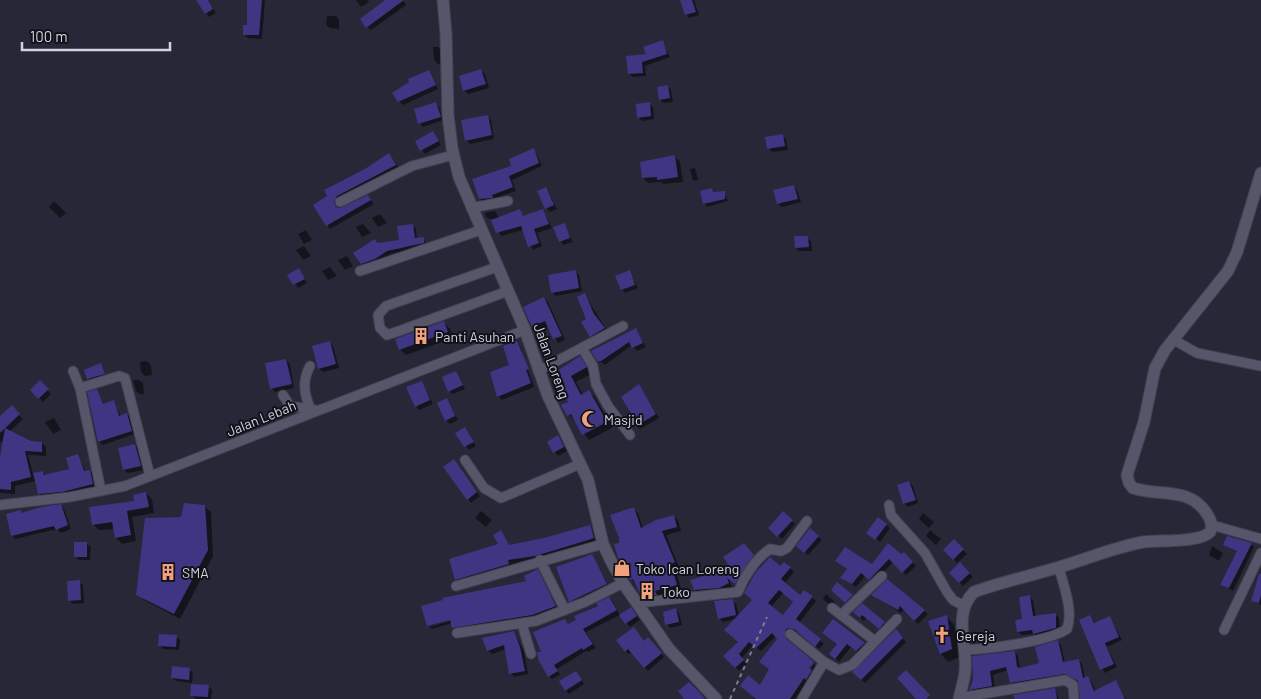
<svg xmlns="http://www.w3.org/2000/svg" width="1261" height="699" viewBox="0 0 1261 699" font-family="Barlow,sans-serif">
  <style>
    .shadow { fill: #0007; fill-rule: evenodd }
    .building { fill: #3e3683; fill-rule: evenodd }
    .lines { fill: none; stroke-linecap: round; stroke-linejoin: round }
    .street-casing { stroke: #424351; stroke-width: 11 }
    .secondary-casing { stroke: #424351; stroke-width: 13 }
    .path { stroke: #7e7e8d; stroke-width: 2; stroke-dasharray: 4 4; stroke-linecap: butt }
    .street { stroke: #55566a; stroke-width: 9 }
    .secondary { stroke: #55566a; stroke-width: 11 }
    .labels { text-anchor: middle; dominant-baseline: central; stroke-width: 4; stroke-linejoin: round; paint-order: stroke }
    .poi-label { font-size: 14px; fill: #d2d3df; stroke: #111119; text-anchor: start }
    .street-label { font-size: 14px; fill: #d2d3df; stroke: #111119 }
  </style>
  <rect width="100%" height="100%" fill="#272738"/>
  <g class="shadow">
    <path d="M197,0h11l8,13 -7,4z"/>
    <path d="M248,0h17l-3,39 -14,-1 -4,-3 4,-9z"/>
    <path d="M356,0h11l2,2 -8,5z"/>
    <path d="M387,0h16l3,5 -35,25 -4,-3z"/>
    <path d="M682,0h12l5,15 -10,3 -3,-4z"/>
    <path d="M327,16h9l3,4v9l-9,-1 -4,-3z"/>
    <path d="M662,42l8,15 -25,9 1,10 -13,1 -4,-3z"/>
    <path d="M433,47h5l4,3v13l-4,1 -4,-4z"/>
    <path d="M481,71l4,3 4,14 -21,6 -4,-4z"/>
    <path d="M429,72l9,17 -35,16 -4,-4z"/>
    <path d="M668,86l3,4 2,12 -10,1 -3,-4z"/>
    <path d="M436,103l3,4 4,13 -20,7 -4,-4z"/>
    <path d="M649,104l4,3 1,12 -12,2 -4,-4z"/>
    <path d="M487,116l4,4 3,19 -24,5 -4,-4z"/>
    <path d="M433,132l8,13 -16,9 -9,-12z"/>
    <path d="M782,135l4,4 2,11 -16,2 -3,-3z"/>
    <path d="M534,149l8,17 -30,14 4,11 -21,7v3l-11,1 -4,-3 32,-33z"/>
    <path d="M389,155l10,13 -59,32 -3,8 31,-12 6,8 -44,25 -15,-24z"/>
    <path d="M675,156l5,6 3,20 -19,2 -3,-2 -13,1 -5,-5z"/>
    <path d="M695,168l3,12 -5,1 -3,-12z"/>
    <path d="M794,186l3,4 4,12 -19,5 -4,-3z"/>
    <path d="M546,188l11,21 -7,3 -4,-4z"/>
    <path d="M711,189l3,3h10l4,9 -21,6 -2,-3z"/>
    <path d="M54,201l12,12 -6,5 -11,-11z"/>
    <path d="M543,210l9,18 -15,5 5,13 -9,4 -10,-20 -22,6 -8,-16 -7,-3 -1,-4 10,-2 4,7 21,-7 4,6z"/>
    <path d="M380,214l7,9 -9,4 -6,-9z"/>
    <path d="M363,224l8,9 -9,4 -6,-10z"/>
    <path d="M412,225l4,4 1,10 6,-1 4,8 -36,8 -12,9 -14,4 -3,-4 16,-19 23,-3z"/>
    <path d="M564,225l9,17 -10,3 -8,-17z"/>
    <path d="M306,230l6,10 -8,4 -6,-10z"/>
    <path d="M807,237l4,4 1,10h-13l-3,-3z"/>
    <path d="M304,246l7,10 -8,4 -7,-10z"/>
    <path d="M347,256l6,10 -8,4 -7,-10z"/>
    <path d="M330,267l7,9 -9,4 -6,-9z"/>
    <path d="M298,270l9,13 -9,5 -9,-13z"/>
    <path d="M576,271l3,4 3,16 -26,5 -4,-4z"/>
    <path d="M629,272l9,16 -13,5 -3,-4z"/>
    <path d="M585,295l23,37 -14,7 -3,-3z"/>
    <path d="M544,298l4,4 17,38 -7,3 -10,-17 -11,5 -4,-4 -8,-19z"/>
    <path d="M444,323l6,6 3,9 -47,17 -6,-6z"/>
    <path d="M635,330l11,17 -9,4 -5,-6 -27,20 -7,-5z"/>
    <path d="M330,343l3,3 6,22 -16,4 -4,-3 -6,-22z"/>
    <path d="M516,343l4,3 14,41 -32,13 -4,-4 13,-31z"/>
    <path d="M579,358l12,16 -15,8 7,13 6,-3 6,5 17,31 -23,12 -26,-34 7,-4 -3,-17z"/>
    <path d="M286,360l4,4 4,24 -19,4 -4,-4z"/>
    <path d="M147,361l4,4 1,10 -7,1 -4,-4 -1,-10z"/>
    <path d="M101,365l6,12 -15,5 -4,-3z"/>
    <path d="M456,372l9,17 -12,5 -4,-3z"/>
    <path d="M133,380h6l4,3 1,11h-4l-4,-3z"/>
    <path d="M40,382l11,12 -8,8 -11,-12z"/>
    <path d="M421,382l12,22 -14,6 -3,-4z"/>
    <path d="M639,386l20,32 -19,11 -4,-3 -3,-13z"/>
    <path d="M97,391l7,14 9,-3 8,14 6,-2 4,4 4,16 -32,11 -4,-4z"/>
    <path d="M446,400l12,20 -8,4 -4,-4z"/>
    <path d="M11,407l12,12 -14,13 21,10 12,1 4,4v9l-18,-1 5,19 10,-2 3,3 25,-5 6,-15 9,17 4,-1 4,4 2,12 -53,10 -3,-3 -4,-13 -21,5v8l-15,-1v-32l5,-22 -5,4v-25z"/>
    <path d="M54,418l7,12 -8,4 -8,-12z"/>
    <path d="M468,432l8,14 -7,4 -12,-17z"/>
    <path d="M558,437l9,14 -9,5 -10,-13z"/>
    <path d="M135,445l4,4 5,21 -16,3 -4,-3 -4,-21z"/>
    <path d="M457,465l23,31 -9,7 -3,-4z"/>
    <path d="M909,482l4,4 5,17 -10,4 -4,-4z"/>
    <path d="M146,493l6,6 2,14 -22,4 4,24 -14,3 -6,-6 -2,-9 -15,1 -6,-6 43,-22z"/>
    <path d="M61,506l3,3 7,20 -10,4 -4,-4 -42,10 -3,-4 8,-23 2,2z"/>
    <path d="M205,507l6,5 2,44 -33,63 -36,-19 -6,-6z"/>
    <path d="M634,509l4,4 5,15 30,-12 5,4 3,11 -15,4 13,32 -4,1 6,21 -22,6 1,4 -13,1 -5,-4 -23,-38 1,-14z"/>
    <path d="M481,511l11,9 -6,7 -11,-9z"/>
    <path d="M783,513l12,11 -13,15 -12,-11z"/>
    <path d="M923,513l11,9 -5,6 -10,-9z"/>
    <path d="M886,525l4,3 -10,14 -10,-8z"/>
    <path d="M590,527l7,14 -86,23 1,4 -52,15 -4,-4 44,-34v-13l10,14 34,-6z"/>
    <path d="M810,529l12,11 -14,15 -10,-9z"/>
    <path d="M930,530l11,9 -5,6 -10,-9z"/>
    <path d="M954,541l13,13 -10,9 -12,-13z"/>
    <path d="M87,544l4,3 -1,13h-11l-4,-4z"/>
    <path d="M1224,544h27l3,3 -21,44 -11,-7 16,-32z"/>
    <path d="M888,545l13,11 2,-3 13,13 -10,9 -13,-13 -20,21 -8,-7 -9,11 -14,-9 6,-8 -8,-6 32,2z"/>
    <path d="M1212,546l11,7 -4,8 -10,-6z"/>
    <path d="M747,549l10,10 -18,28 -10,-9 3,9 -9,4 -24,3 -4,-4 35,-25z"/>
    <path d="M591,555l19,33 -37,16 -3,-3z"/>
    <path d="M784,563l10,9 -10,12 16,13 4,-6 12,10 -17,22 25,21 -5,5 -21,-17 -6,-1 -4,3 1,9 16,29 2,2 7,-10 3,2 -5,6 3,3 -20,24h-42l18,-29 8,-31 -3,-3 -15,15 -8,-6 -12,14 6,5 -8,7 -14,-15 14,-14 -3,-23 -13,3 -3,-3 12,-18 4,3 3,12zM783,593l11,10 -11,14 -12,-10z"/>
    <path d="M960,564l13,13 -10,9 -12,-13z"/>
    <path d="M537,571l22,39 -23,8 -79,13 -5,-8 -20,6 -3,-2 28,-8 -1,-2 -28,9 -5,-19 21,-6v-2l84,-17 -2,-6z"/>
    <path d="M79,582l4,3 1,18 -11,1 -4,-4z"/>
    <path d="M1261,583v22l-9,-5z"/>
    <path d="M837,584l18,16 -6,6 -17,-16z"/>
    <path d="M826,594l9,8 -4,4 -8,-7z"/>
    <path d="M873,595l48,13 7,6 -10,10 -14,-15 -3,4z"/>
    <path d="M1029,596l4,4 3,17 19,-3 4,4 1,11 -22,8 -4,-3 -12,1 -4,-3 6,-12z"/>
    <path d="M609,598l4,4 7,13 -34,17 10,16 -8,4 -2,-1 -29,18 3,6 -8,4 -3,-3 -7,-23 23,-32 4,4z"/>
    <path d="M862,605l26,22 -5,5 -17,-14 -2,3 -6,-5z"/>
    <path d="M676,610l3,3 3,12 -12,3 -3,-4z"/>
    <path d="M634,612l6,8 -10,7 -9,-12z"/>
    <path d="M1090,616l6,8 14,-6 12,22 -15,7 10,20 -12,6 -3,-4z"/>
    <path d="M946,617l8,7 6,33 -12,5 -7,-8 -11,-32z"/>
    <path d="M896,631l10,11 -41,41 -12,-11z"/>
    <path d="M514,632l10,19 4,23 -14,3 -3,-4 -5,-24 -14,5 -4,-3z"/>
    <path d="M176,636l4,4 -1,10 -16,-1 -3,-4z"/>
    <path d="M827,636l37,7 4,4 -7,7 -10,-7 -12,15 -4,-4 3,-13z"/>
    <path d="M618,640l34,2 12,15 -16,14 -16,-19 -3,2 -4,-3z"/>
    <path d="M1058,642l3,3 4,18 14,-3 3,4 3,15 2,-1 4,3 5,10 20,-9 10,17h-43l-3,-16 -11,-6 -54,9 -4,-4 -3,-12 -15,5 2,14 -21,3 -3,-3 3,-9 41,-28 3,4 2,13 20,-5z"/>
    <path d="M189,669l4,4 -1,10 -16,-2 -4,-3z"/>
    <path d="M579,676l5,8 -15,10 -3,-4z"/>
    <path d="M208,686l4,4 -1,9h-15l-4,-4z"/>
    <path d="M1054,689l5,10h-43z"/>
  </g>
  <g class="building">
    <path d="M196,0h12l5,9 -8,5z"/>
    <path d="M247,0h15l-3,35h-16v-10h4z"/>
    <path d="M385,0h19l-38,28 -6,-9z"/>
    <path d="M680,0h12l4,12 -11,3z"/>
    <path d="M663,40l4,14 -25,8 1,11 -15,1 -2,-18 20,-2 -3,-7z"/>
    <path d="M481,69l5,15 -23,7 -4,-15z"/>
    <path d="M429,70l7,15 -38,17 -6,-9 17,-11 -1,-3z"/>
    <path d="M668,85l2,13 -11,2 -2,-13z"/>
    <path d="M436,102l5,15 -23,7 -4,-15z"/>
    <path d="M650,102l1,14 -14,2 -1,-14z"/>
    <path d="M488,115l4,20 -27,6 -4,-21z"/>
    <path d="M433,131l6,10 -19,10 -5,-10z"/>
    <path d="M783,134l2,12 -18,3 -2,-12z"/>
    <path d="M534,148l5,15 -30,13 4,11 -21,8 1,3 -14,1 -7,-20 39,-13 -2,-7z"/>
    <path d="M389,153l7,12 -59,31 -3,6 2,5 4,1 28,-13 3,5 -45,26 -13,-21 14,-9 -3,-6 41,-21z"/>
    <path d="M675,155l3,22 -21,3v-3l-15,1 -2,-16z"/>
    <path d="M794,185l4,14 -21,5 -4,-14z"/>
    <path d="M546,187l8,18 -9,4 -8,-18z"/>
    <path d="M712,188l1,4 12,-1v8l-22,5 -3,-13z"/>
    <path d="M520,209l3,7 20,-7 6,15 -15,5 5,14 -11,4 -7,-21 -25,7 -5,-13z"/>
    <path d="M565,223l5,15 -11,4 -6,-15z"/>
    <path d="M413,224l2,14 9,-1v6l-37,8 -12,8 -14,5 -8,-11 22,-14 2,4 22,-3 -2,-14z"/>
    <path d="M794,236h14l1,11 -14,1z"/>
    <path d="M299,268l6,11 -12,6 -6,-10z"/>
    <path d="M576,270l3,18 -28,5 -3,-18z"/>
    <path d="M630,270l5,15 -14,5 -6,-14z"/>
    <path d="M585,293l9,21 11,14 -15,9 -9,-15 5,-3 -9,-22z"/>
    <path d="M544,297l18,39 -9,3 -8,-18 -13,6 -9,-20z"/>
    <path d="M444,321l4,11 -49,18 -4,-11z"/>
    <path d="M636,328l7,15 -11,5 -3,-6 -28,19h-4l-6,-10z"/>
    <path d="M330,341l6,23 -18,5 -6,-23z"/>
    <path d="M517,341l12,28 -3,1 5,13 -34,14 -7,-25 19,-7 -6,-19z"/>
    <path d="M580,356l7,11 -16,9 10,19 8,-5 18,32 -25,13 -11,-21 -4,2 -6,-11 7,-3 -8,-15 5,-3 -8,-13z"/>
    <path d="M286,359l6,25 -22,5 -5,-26z"/>
    <path d="M101,363l4,11 -18,5 -3,-9z"/>
    <path d="M456,371l7,14 -15,7 -6,-15z"/>
    <path d="M40,380l9,9 -11,10 -8,-9z"/>
    <path d="M422,381l8,19 -15,7 -9,-20z"/>
    <path d="M639,384l17,30 -21,13 -7,-13 3,-1 -10,-16z"/>
    <path d="M97,389l6,15 11,-4 5,16 8,-3 5,18 -34,11 -11,-50z"/>
    <path d="M447,398l8,18 -10,5 -8,-18z"/>
    <path d="M12,405l8,9 -20,19v-17z"/>
    <path d="M465,427l9,15 -10,5 -9,-14z"/>
    <path d="M5,428l26,13 11,1v10l-17,-1 6,26 -20,5v8l-11,-1v-32z"/>
    <path d="M558,435l6,12 -11,6 -6,-11z"/>
    <path d="M135,444l6,22 -18,4 -5,-22z"/>
    <path d="M78,454l6,17 6,-1 3,14 -31,8 -24,2 -5,-21 10,-2 1,4 25,-6 -3,-11z"/>
    <path d="M454,459l23,33 -10,8 -24,-33z"/>
    <path d="M909,481l7,19 -13,4 -6,-19z"/>
    <path d="M146,492l3,15 -22,4 4,24 -16,3 -3,-16 -20,3 -3,-18 45,-6 -1,-6z"/>
    <path d="M184,503l21,2 3,45 -34,64 -38,-19 9,-77 36,-1z"/>
    <path d="M61,504l7,21 -12,5 -2,-4 -43,10 -5,-22 15,-4v3l20,-6z"/>
    <path d="M634,507l7,21 15,-8 18,-5 3,12 -15,4 13,31 -4,2 6,21 -22,6 2,4 -16,1 -8,-17 -3,1 -12,-22 -4,-14 5,-1v-5l-9,-23z"/>
    <path d="M783,511l10,9 -16,17 -9,-9z"/>
    <path d="M878,517l9,7 -12,16 -9,-7z"/>
    <path d="M590,525l4,13 -9,3 -50,15 -27,4 1,4 -54,16 -6,-21 49,-15 -5,-9 8,-5 8,15 35,-7z"/>
    <path d="M810,528l9,8 -15,17 -8,-7z"/>
    <path d="M1227,536l25,7 -23,45 -9,-3 17,-34 -14,-6z"/>
    <path d="M954,539l10,10 -11,11 -10,-10z"/>
    <rect x="74" y="542" width="13" height="15"/>
    <path d="M744,543l10,12 -19,29 -8,-6 2,5 -10,5 -25,2 -4,-10 27,-8 -1,-3 12,-5 -5,-7z"/>
    <path d="M888,543l13,11 3,-2 9,10 -11,11 -13,-14 -20,21 -8,-7 -9,11 -12,-6 7,-9 -12,-8 10,-14 27,17z"/>
    <path d="M592,554l15,30 -38,18 -13,-35z"/>
    <path d="M770,557l10,9 4,-4 7,5 -10,12 19,16 4,-5 9,6 -17,23 25,20 -6,8 -21,-18 -6,-1 -3,2 1,8 28,24 -5,6 3,2 -6,10 -2,-2 -14,21h-34l-16,-13 8,-11 12,10 9,-16 -10,-7 18,-23 -5,-6 -16,15 -7,-6 -10,12 5,6 -9,8 -12,-12 15,-14 -14,-12 28,-30 -8,-7 12,-21zM779,590l14,12 -10,13 -15,-12z"/>
    <path d="M960,562l10,11 -11,10 -10,-10z"/>
    <path d="M538,569l18,37 -24,9 -80,13 -2,-8 -23,6 -6,-20 22,-6 -1,-2 84,-17 -2,-5z"/>
    <path d="M1259,574h2v21l-2,8 -8,-2z"/>
    <path d="M887,579l38,31 -11,11 -14,-15 -2,4 -27,-15z"/>
    <path d="M80,580l1,20 -13,1 -1,-20z"/>
    <path d="M837,582l16,13 -8,8 -14,-13z"/>
    <path d="M1030,595l3,21 23,-3v15l-23,6 -1,-4 -15,2 -2,-12 7,-1 -3,-22z"/>
    <path d="M609,597l8,13 -34,19 10,15 -10,6 -1,-2 -28,17 4,6 -10,6 -9,-16 -2,-9h4l-8,-20 32,-13 3,5 8,-4 -2,-4 24,-10 -2,-3z"/>
    <path d="M733,599l3,16 -18,4 -4,-18z"/>
    <path d="M862,603l23,19 -6,7 -17,-14 -2,3 -7,-6z"/>
    <path d="M631,607l6,9 -12,8 -6,-9z"/>
    <path d="M676,608l3,14 -14,3 -2,-13z"/>
    <path d="M947,615l5,34 -12,5 -12,-33z"/>
    <path d="M1090,615l4,8 16,-7 9,21 -14,6 9,21 -14,6 -21,-50z"/>
    <path d="M833,619l32,24 -9,8 -9,-7 -12,15 -6,-5 8,-10 -15,-11z"/>
    <path d="M634,627l10,14 4,-4 14,16 -18,15 -16,-19 -3,3 -9,-12z"/>
    <path d="M896,629l7,9 -42,42 -9,-8z"/>
    <path d="M514,631l6,16 5,24 -16,3 -5,-29 -17,6 -5,-13z"/>
    <path d="M159,634l18,1 -1,12 -18,-1z"/>
    <path d="M1058,640l5,22 16,-3 4,19 5,-2 6,15 22,-11 9,19h-45l-2,-18 -13,-7 -55,9 -4,-16 -16,4 2,15 -23,4 4,-10 -1,-24 43,-5 2,16 3,1 19,-5 -4,-16z"/>
    <path d="M172,666l18,2 -1,12 -18,-2z"/>
    <path d="M906,670l24,25 -4,4h-10l-19,-21z"/>
    <path d="M576,671l6,9 -17,11 -6,-10z"/>
    <path d="M689,682l12,12 4,5h-21l-6,-8z"/>
    <path d="M191,684l18,1 -1,12 -18,-1z"/>
    <path d="M1055,688l2,11h-42l-2,-4z"/>
  </g>
  <g class="lines">
    <g class="street-casing">
      <g id="street">
        <path d="M340,202l72,-36 41,-11"/>
        <path d="M471,208l37,-7"/>
        <path d="M497,267l-111,39 -8,9 2,13 7,7 12,-4 109,-40"/>
        <path d="M360,271l121,-41"/>
        <path d="M1174,340l23,13 64,13"/>
        <path d="M582,348l11,18 3,18 12,22 22,29"/>
        <path d="M310,366c-8,15 -6,27 0,42"/>
        <path d="M73,371l7,17 21,103"/>
        <path d="M538,371l85,-45"/>
        <path d="M80,388l39,-12 6,2 25,98"/>
        <path d="M283,395l7,11 25,4"/>
        <path d="M465,460l19,28 17,10 79,-34"/>
        <path d="M0,505l70,-8 55,-11 400,-156"/>
        <path d="M889,505l2,10 34,38 22,39 6,8 11,6"/>
        <path d="M1212,525l49,14"/>
        <path d="M540,560l25,50"/>
        <path d="M456,586l147,-42"/>
        <path d="M637,603l101,-11c6,-15 18,-34 32,-43l11,2 6,-3 20,-27"/>
        <path d="M832,608l43,33"/>
        <path d="M841,615l41,-39"/>
        <path d="M522,624l9,30"/>
        <path d="M1224,630l37,-77"/>
        <path d="M457,633l79,-12 49,-19 38,-19"/>
        <path d="M790,634l34,28 -22,37"/>
        <path d="M964,650c23,-1 84,-8 103,-21 7,-18 -4,-44 -8,-62"/>
        <path d="M824,662l15,8 13,-5 45,-46"/>
        <path d="M959,698l106,-18 8,5 1,14"/>
      </g>
    </g>
    <g class="secondary-casing">
      <g id="secondary">
        <path d="M443,0l3,34 2,81 4,33 7,29 66,153 23,66 40,84 15,64 8,17 12,22 46,66 47,50"/>
        <path d="M959,699c2,-9 5,-18 6,-27 3,-27 -13,-58 9,-80 30,-11 61,-17 92,-27 26,-8 50,-18 77,-23 16,-2 57,1 67,-10 3,-7 1,-12 -3,-18 -17,-28 -48,-17 -74,-26l-4,-5 -2,-8 17,-53 11,-54 10,-18 63,-79 9,-19 24,-79"/>
      </g>
    </g>
    <path class="path" d="M730,699l37,-82"/>
    <use href="#street" class="street"/>
    <use href="#secondary" class="secondary"/>
  </g>
  <defs>
    <g id="building-bare" transform="scale(1.35)"><path d="M-4-6H4V6H1V3H-1V6H-4ZM-2.5-4.3h1.7v1.8h-1.7ZM.8-4.3h1.7v1.8H.8ZM-2.5-1h1.7V.8h-1.7ZM.8-1h1.7V.8H.8Z" fill="#f1a17c" stroke="#111119" stroke-width="2.5" paint-order="stroke"/></g>
    <g id="mosque-bare" transform="scale(1.35)"><path d="M3.5-4.9A6 6 0 1 0 3.5 4.9A5 5 0 1 1 3.5-4.9Z" fill="#f1a17c" stroke="#111119" stroke-width="2.5" paint-order="stroke"/></g>
    <g id="shop-bare" transform="scale(1.35)"><path d="M-5-2.5h2.3a2.7 3.5 0 0 1 5.4 0H5L5.5 6h-11ZM-1.5-2.5h3a1.5 2.3 0 0 0-3 0Z" fill="#f1a17c" stroke="#111119" stroke-width="2.5" paint-order="stroke"/></g>
    <g id="church-bare" transform="scale(1.35)"><path d="M-1.2-6h2.4v3.5h3.3v2.4h-3.3V6h-2.4V-.1h-3.3v-2.4h3.3Z" fill="#f1a17c" stroke="#111119" stroke-width="2.5" paint-order="stroke"/></g>
  </defs>
  <g fill-rule="evenodd">
    <use href="#building-bare" x="421" y="336"/>
    <use href="#mosque-bare" x="590" y="419"/>
    <use href="#shop-bare" x="622" y="568"/>
    <use href="#building-bare" x="168" y="572"/>
    <use href="#building-bare" x="647" y="591"/>
    <use href="#church-bare" x="942" y="635"/>
  </g>
  <g class="labels">
    <g class="poi-label">
      <text x="435" y="336">Panti Asuhan</text>
      <text x="604" y="419">Masjid</text>
      <text x="636" y="568">Toko Ican Loreng</text>
      <text x="182" y="572">SMA</text>
      <text x="661" y="591">Toko</text>
      <text x="956" y="635">Gereja</text>
    </g>
    <g class="street-label">
      <text transform="translate(552 361) rotate(70)">Jalan Loreng</text>
      <text transform="translate(261 418) rotate(-22)">Jalan Lebah</text>
    </g>
  </g>
  <path d="M22 42v8h148v-8" fill="none" stroke="#d2d3df" stroke-width="2.5"/>
  <text x="30" y="42" font-size="15" fill="#d2d3df" stroke="#111119" stroke-width="4" paint-order="stroke">100 m</text>
</svg>
